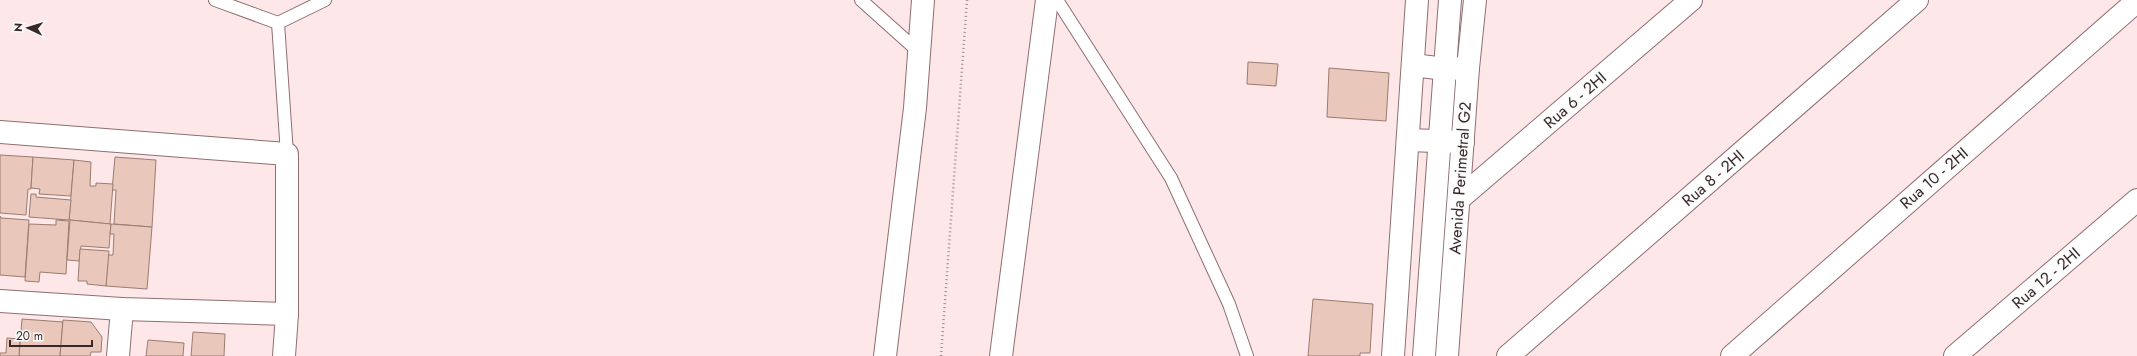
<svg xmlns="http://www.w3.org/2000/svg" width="2137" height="356" viewBox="0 0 2137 356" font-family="Jost,sans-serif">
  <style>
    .building { fill: #e9c7bb; stroke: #9b7c70 }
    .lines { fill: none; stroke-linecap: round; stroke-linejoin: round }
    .lane-casing { stroke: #8f6e70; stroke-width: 14 }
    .street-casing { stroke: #8f6e70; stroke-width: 24 }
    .secondary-casing { stroke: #8f6e70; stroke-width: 24 }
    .highway-casing { stroke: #8f6e70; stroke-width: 24 }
    .path { stroke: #a08d8e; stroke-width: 2.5; stroke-dasharray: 1 3; stroke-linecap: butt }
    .lane { stroke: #fff; stroke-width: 12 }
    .street { stroke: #fff; stroke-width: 22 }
    .secondary { stroke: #fff; stroke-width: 22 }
    .highway { stroke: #fff; stroke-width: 22 }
    .labels { text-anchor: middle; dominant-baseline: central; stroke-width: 3.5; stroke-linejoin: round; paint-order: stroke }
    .street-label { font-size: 16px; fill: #37292a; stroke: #fbfbfb }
  </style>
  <rect width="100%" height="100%" fill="#fee7e8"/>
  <g class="building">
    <path d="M1248,62l30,2 -2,22 -29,-2z"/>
    <path d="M1329,68l60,5 -3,48 -59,-4z"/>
    <path d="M0,155l33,2 -2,32h-3l-2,26 -26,-2z"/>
    <path d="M33,157l41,3 -3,36 -32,-2 1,-5 -9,-1z"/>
    <path d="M115,157l41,3 -4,67 -38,-3 2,-34h-4z"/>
    <path d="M74,160l17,2 -1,24h6v-3l17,1 -3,40 -41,-4z"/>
    <path d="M31,194h5v3l35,3 -2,20 -40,-3z"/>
    <path d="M0,216l1,2 28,2 -4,57 -25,-2z"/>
    <path d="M56,220l13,1 -3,53 -26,-2 -1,10 -14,-1 4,-57 27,1z"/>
    <path d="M70,220l41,4 -2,24 -28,-2 -2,15 -12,-1z"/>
    <path d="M111,224l41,3 -5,62 -41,-3 2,-31h5l1,-21h-4z"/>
    <path d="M80,249l29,2 -3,35 -19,-2v-3h-9z"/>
    <path d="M1313,299l60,5 -3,49h-10v3h-52z"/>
    <path d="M22,319l41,3 -3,34h-41z"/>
    <path d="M63,320l28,2 11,15 -1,15h-10l-1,4h-30z"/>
    <path d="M193,332l32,2 -1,22h-33z"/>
    <path d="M7,338l13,1 -1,17h-19v-3h6z"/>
    <path d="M148,340l36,3 -1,13h-37z"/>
  </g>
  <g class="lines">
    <g class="lane-casing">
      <g id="lane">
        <path d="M215,0l63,23 47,-23"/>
        <path d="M861,0l58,52"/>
        <path d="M1057,0l114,178 58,126 18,52"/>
        <path d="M278,23l9,131"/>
      </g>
    </g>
    <g class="street-casing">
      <g id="street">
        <path d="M0,132l287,22v160"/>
        <path d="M1459,199l232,-199"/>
        <path d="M0,301l122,8 165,5 -3,42"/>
        <path d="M118,356l4,-47"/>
        <path d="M1424,356l26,-356"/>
        <path d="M1508,356l409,-356"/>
        <path d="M1732,356l405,-355"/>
        <path d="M1955,356l182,-156"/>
      </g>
    </g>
    <g class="secondary-casing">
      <g id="secondary">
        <path d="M1413,65l32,4 23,-1"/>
        <path d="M1408,140l55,2"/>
        <path d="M1393,356l24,-356"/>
        <path d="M1447,356l21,-288 7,-68"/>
      </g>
    </g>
    <g class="highway-casing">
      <g id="highway">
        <path d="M885,356l30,-248 8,-108"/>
        <path d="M1001,356l46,-356"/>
      </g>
    </g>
    <path class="path" d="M941,356l26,-356"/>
    <use href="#lane" class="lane"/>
    <use href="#street" class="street"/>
    <use href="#secondary" class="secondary"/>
    <use href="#highway" class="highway"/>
  </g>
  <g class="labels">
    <g class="street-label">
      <text transform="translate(1575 100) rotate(-41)">Rua 6 - 2HI</text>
      <text transform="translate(1460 178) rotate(-86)">Avenida Perimetral G2</text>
      <text transform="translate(1713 178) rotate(-41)">Rua 8 - 2HI</text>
      <text transform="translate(1934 178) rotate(-41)">Rua 10 - 2HI</text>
      <text transform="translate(2046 278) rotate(-41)">Rua 12 - 2HI</text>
    </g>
  </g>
  <g transform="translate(28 28) rotate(274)" stroke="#fbfbfb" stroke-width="3" paint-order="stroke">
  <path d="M0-3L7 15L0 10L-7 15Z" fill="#37292a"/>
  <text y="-6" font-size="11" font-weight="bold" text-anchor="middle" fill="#37292a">N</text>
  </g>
  <path d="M10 340v6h82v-6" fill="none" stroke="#37292a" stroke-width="2"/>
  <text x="16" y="340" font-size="12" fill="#37292a" stroke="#fbfbfb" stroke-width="3" paint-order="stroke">20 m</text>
</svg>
